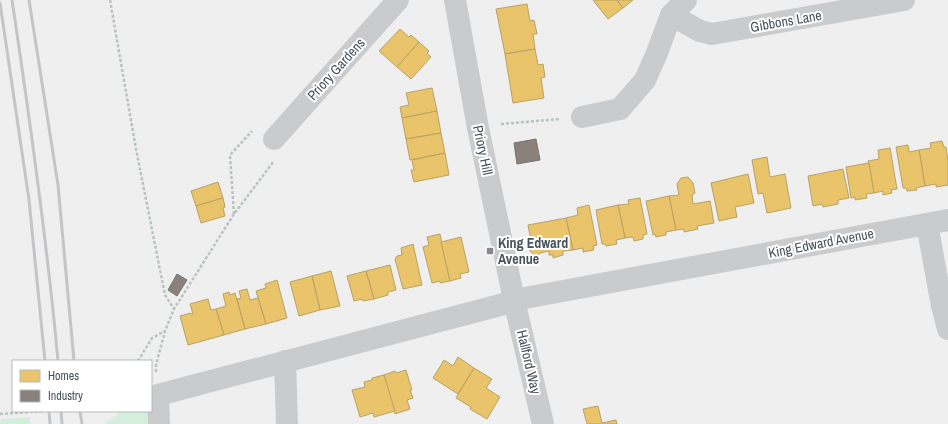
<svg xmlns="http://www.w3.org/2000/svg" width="948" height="424" viewBox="0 0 948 424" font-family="'Archivo Narrow',sans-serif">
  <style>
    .green { fill: #d4eedc }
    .homes { fill: #e9c46a; stroke: #b8a266 }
    .industry { fill: #8a817c; stroke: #767372 }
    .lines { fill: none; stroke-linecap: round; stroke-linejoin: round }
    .path { stroke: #b7c3bf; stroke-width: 2.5; stroke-dasharray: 3 2; stroke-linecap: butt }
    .minor { stroke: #c9cbcd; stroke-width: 22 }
    .rail { stroke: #c4c5c7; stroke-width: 3 }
    .poi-dot { fill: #828a8f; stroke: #fff; stroke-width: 1.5 }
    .labels { text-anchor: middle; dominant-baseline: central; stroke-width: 4; stroke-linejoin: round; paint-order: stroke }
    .street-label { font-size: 14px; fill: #46535b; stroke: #fff }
    .poi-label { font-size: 14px; font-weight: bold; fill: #46535b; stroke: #fff; text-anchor: start }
  </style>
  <rect width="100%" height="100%" fill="#f0efef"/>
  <g class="green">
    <path d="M119,411h30l1,13h-46l12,-8z"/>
    <path d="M30,417v7h-30l1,-5z"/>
  </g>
  <g class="homes">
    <path d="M593,0h24l6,8 -15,11z"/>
    <path d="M617,0h16l-10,8z"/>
    <path d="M527,4l3,17 4,-1 3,14h-4l2,15 -30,5 -9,-45z"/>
    <path d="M400,29l9,8 2,-2 8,7 -22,25 -18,-16z"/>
    <path d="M419,42l10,9 -2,2 4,4 -20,22 -14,-12z"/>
    <path d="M535,49l3,16 5,-1 2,13 -4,1 3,20 -31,5 -8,-49z"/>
    <path d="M432,88l5,23 -35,7 -2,-11 9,-2 -3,-12z"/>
    <path d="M437,111l4,22 -35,6 -4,-21z"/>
    <path d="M441,133l4,20 -35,7 -4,-21z"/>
    <path d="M942,141l2,6h2l2,13v25l-12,2v-3l-11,2 -6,-36 12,-2 -1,-5z"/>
    <path d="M908,145l1,7 10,-2 6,36 -9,2 1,2 -10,1 -1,-3h-3l-7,-41z"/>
    <path d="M890,148l7,41 -6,1 1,3 -9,2v-4l-9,2 -6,-32 11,-2 -1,-9z"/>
    <path d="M445,153l4,22 -35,7 -3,-12h3l-2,-10z"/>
    <path d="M767,157l3,20 15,-3 6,34 -24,5 -4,-20 -5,1 -6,-34z"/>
    <path d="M869,163l5,30 -8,1 1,4 -12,2v-3l-4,1 -5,-31z"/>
    <path d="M843,169l6,29 -11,2v4l-15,3 -1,-3 -9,2 -5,-30z"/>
    <path d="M748,174l6,29 -19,4 2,10 -18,4 -8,-38z"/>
    <path d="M688,177l5,6 2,10 -3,2 1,9 17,-3 4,22 -17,3 1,3 -14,3v-3l-8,1 -7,-34 10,-1 -2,-11 4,-6z"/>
    <path d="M218,182l5,16 -27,8 -5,-15z"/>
    <path d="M669,196l7,34 -10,2v3l-10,2 -1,-3 -2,1 -7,-34z"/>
    <path d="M223,198l2,9 -2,1 2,8 -24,7 -5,-17z"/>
    <path d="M640,198l7,36 -4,1v4l-9,2 -1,-4 -8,1 -7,-33 11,-1 -1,-4z"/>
    <path d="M589,205l8,40 -4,1 1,4 -11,2v-4l-10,2 -7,-32 12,-3 -1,-7z"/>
    <path d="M618,205l7,33 -9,2 1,4 -11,2 -1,-2h-3l-6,-34z"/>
    <path d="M566,218l7,32 -10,1v4l-10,3v-3h-4v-4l-9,2 -3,4 -7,-6 2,-5 -4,-21z"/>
    <path d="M440,234l10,47 -10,2v-2l-8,2 -9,-36 6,-2 -2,-8z"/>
    <path d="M461,237l8,35 -9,2 1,4 -11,3 -9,-39z"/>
    <path d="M413,244l9,41 -19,4 -8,-30 2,-3 5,-1 -1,-7z"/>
    <path d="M390,265l6,25 -8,2v3l-14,4 -8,-28z"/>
    <path d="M331,271l9,35 -20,4 -8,-34z"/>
    <path d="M366,271l8,28 -11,2 -1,-2 -8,2 -7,-25z"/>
    <path d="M312,276l8,34 -21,6 -9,-34z"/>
    <path d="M277,280l10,38 -21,6 -10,-33 10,-3 -1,-4z"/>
    <path d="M247,289l3,11 8,-2 8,26 -21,5 -8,-30 4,-1 -2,-7z"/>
    <path d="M229,292l1,3 5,-2 10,36 -21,6 -8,-26 10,-3 -3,-12z"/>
    <path d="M208,299l3,11 5,-1 8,26 -36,10 -8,-29 11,-3v1h2l-3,-10z"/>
    <path d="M458,357l16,11 -16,26 -25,-16 11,-18 9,6z"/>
    <path d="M474,368l18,11 -6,9 14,9 -13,22 -17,-10 1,-2 -15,-9z"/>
    <path d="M406,370l6,20h-2l3,8 -6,2 3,9 -15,5 -11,-39 11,-4 1,2z"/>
    <path d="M384,375l11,36 -21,6 -1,-4 -13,4 -8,-27 13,-3 -1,-5 8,-2v-2z"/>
    <path d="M598,406l4,17 14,-3 1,4h-30l-4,-15z"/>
  </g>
  <g class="industry">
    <path d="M536,139l4,21 -23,4 -3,-21z"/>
    <path d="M177,274l10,6 -10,16 -9,-6z"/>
  </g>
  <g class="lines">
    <g class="path">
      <path d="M110,0l26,149 29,146 9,14"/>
      <path d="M501,124l59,-5"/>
      <path d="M234,214l-4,-59 22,-24"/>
      <path d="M138,361l14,-23 13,-7"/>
      <path d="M156,372v-7l9,-34 9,-22 60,-95 40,-53"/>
      <path d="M0,414l45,-3"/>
    </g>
    <g class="minor">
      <path d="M455,0l23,128 36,172 29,124"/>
      <path d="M671,15l29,16 12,3 192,-34"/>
      <path d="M582,117l38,-8 25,-29 12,-27 14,-38 15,-15"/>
      <path d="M274,139l124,-139"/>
      <path d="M927,224l15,82 6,23"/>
      <path d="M285,361l2,63"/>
      <path d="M159,424l-1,-29 346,-91 10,-4 434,-80"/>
    </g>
    <g class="rail">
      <path d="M12,0c18,120 35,240 46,361"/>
      <path d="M29,0l29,185 16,176"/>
      <path d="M0,3l29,197 16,161"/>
      <path d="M49,411l1,13"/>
      <path d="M61,411l1,13"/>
      <path d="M80,411l2,13"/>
    </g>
  </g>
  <rect class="poi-dot" x="486" y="247" width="8" height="8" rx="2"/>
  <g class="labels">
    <g class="street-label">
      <text transform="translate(786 21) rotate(-10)">Gibbons Lane</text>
      <text transform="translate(336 69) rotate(-48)">Priory Gardens</text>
      <text transform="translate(483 150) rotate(78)">Priory Hill</text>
      <text transform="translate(821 243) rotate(-11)">King Edward Avenue</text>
      <text transform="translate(529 362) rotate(77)">Hallford Way</text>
    </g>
    <g class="poi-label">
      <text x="498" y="243">King Edward<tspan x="498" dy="16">Avenue</tspan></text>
    </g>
  </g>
  <rect x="12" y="360" width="140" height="52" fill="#ffffff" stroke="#b5babd"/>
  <rect x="20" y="370" width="20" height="12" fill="#e9c46a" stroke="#b5babd"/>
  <text x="48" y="380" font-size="12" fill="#46535b">Homes</text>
  <rect x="20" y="390" width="20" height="12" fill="#8a817c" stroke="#b5babd"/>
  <text x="48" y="400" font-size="12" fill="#46535b">Industry</text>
</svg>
